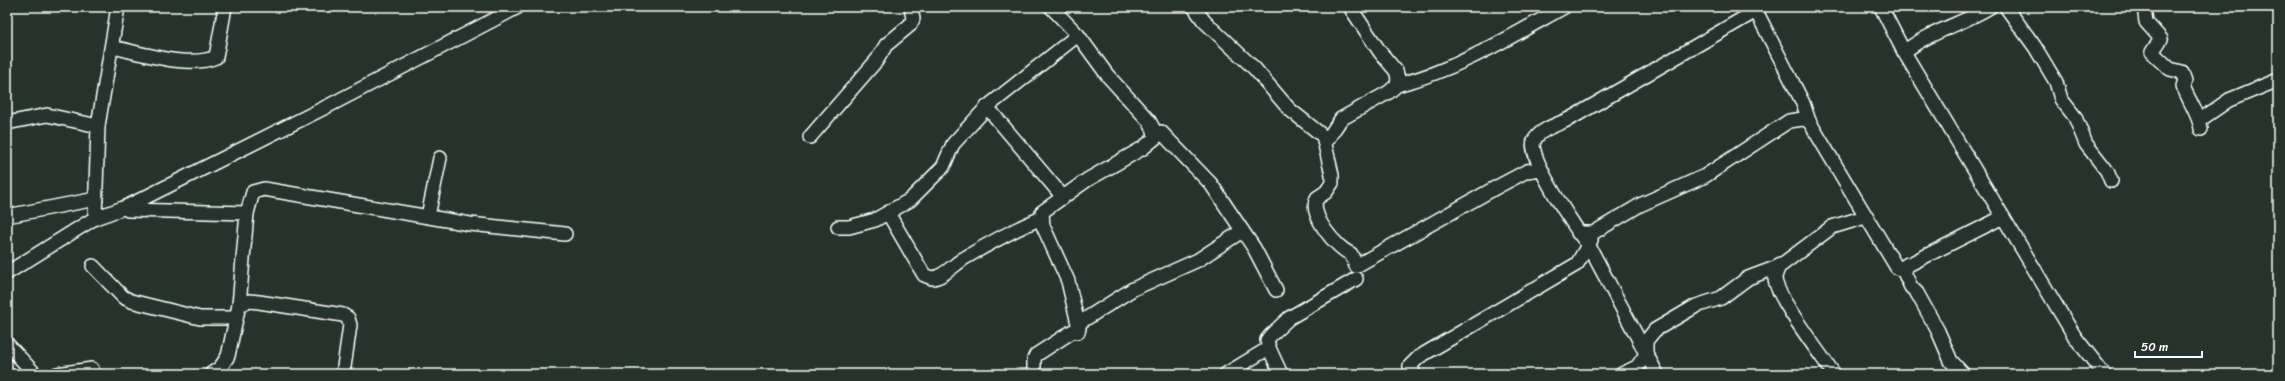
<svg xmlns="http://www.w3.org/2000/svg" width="2285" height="381" viewBox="0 0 2285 381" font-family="Sriracha,sans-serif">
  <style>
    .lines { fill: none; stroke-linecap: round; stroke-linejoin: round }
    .minor-casing { stroke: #fff; stroke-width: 16 }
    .minor { stroke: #26332d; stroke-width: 13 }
  </style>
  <rect width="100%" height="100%" fill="#26332d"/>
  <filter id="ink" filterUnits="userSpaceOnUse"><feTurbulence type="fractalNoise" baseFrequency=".025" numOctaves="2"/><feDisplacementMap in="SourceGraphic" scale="8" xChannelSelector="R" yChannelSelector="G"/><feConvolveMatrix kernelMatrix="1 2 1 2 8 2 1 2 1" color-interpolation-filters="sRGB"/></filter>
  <g filter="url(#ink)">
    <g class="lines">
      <g class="minor-casing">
        <g id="minor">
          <path d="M518,7l-188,98 -204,102 2,3 119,3 6,-21 11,-3 206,35 95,10"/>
          <path d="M1194,7l10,14 51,48 34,40 34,27 9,39v8l-6,9 -9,6c-9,16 19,50 34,56l5,12 139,-78 32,-17 14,-2"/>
          <path d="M1754,7l49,96 6,18 88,147 6,2 -1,-2 101,-51"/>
          <path d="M1881,7l23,45 171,285 29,37"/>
          <path d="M2006,7l29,40 21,35 5,17 14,18 11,27 21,27 4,10"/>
          <path d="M2144,7l2,15 15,17 -9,13 18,17 12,3 3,9 -2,5c5,13 17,31 18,43"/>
          <path d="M112,47c29,6 77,22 104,10l9,-50"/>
          <path d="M1904,52c25,-20 58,-28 86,-45"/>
          <path d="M1397,85c60,-15 113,-48 167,-78"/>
          <path d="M987,107l76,90"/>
          <path d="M2200,120l29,-20 49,-20"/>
          <path d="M7,123l40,-8 51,11 -3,92 -88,55"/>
          <path d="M98,126l20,-119"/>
          <path d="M810,137l67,-77 9,-15 24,-20 3,-6 -2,-12"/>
          <path d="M1155,138l6,-6 50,52 43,64 22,42"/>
          <path d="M1325,143l16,-24 48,-27 8,-7 1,-7 -2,-7 -16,-19 -30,-45"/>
          <path d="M888,213l36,62 8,3c10,0 22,-13 31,-19 25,-15 51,-30 79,-41"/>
          <path d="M7,216l89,-17"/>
          <path d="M428,216l12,-58"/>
          <path d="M95,218l31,-11"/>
          <path d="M838,227h11l26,-7 35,-20 33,-33 10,-23 34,-37 91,-72"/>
          <path d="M1578,233h15l47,-28 65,-29 84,-55 14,-2 6,2"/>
          <path d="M1780,264c-2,5 -5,10 -5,15 2,19 46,76 59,95"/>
          <path d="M1908,264l-6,4 9,19 6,6 21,38 13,30 12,13"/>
          <path d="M93,266l30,31 8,4 69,17h36"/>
          <path d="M239,305l10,-4 10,1 84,13 5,3 2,7 -7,49"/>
          <path d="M1079,323l54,-34 65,-29 44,-29"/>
          <path d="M7,344l28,30"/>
          <path d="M57,374l35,-5"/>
          <path d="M211,374l9,-6 8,-12 11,-51 8,-92"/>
          <path d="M1034,374v-15l2,-4 37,-24 5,1 1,-4 -11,-47 -25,-55 -1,-14 45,-32 56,-32 12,-10 -1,-8 -5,-9 -41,-45 -30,-41 -27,-28"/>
          <path d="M1226,374l43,-26"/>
          <path d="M1281,374l-12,-26 -2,-8 4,-5 18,-17 67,-39"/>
          <path d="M1414,374l-4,-8 9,-9 158,-93 14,-24"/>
          <path d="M1622,374l15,-7 9,-13v-13l9,-11 41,-24 25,-8 27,-20 32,-12 52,-39 33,-10"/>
          <path d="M1657,374l-68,-128c-11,-13 -63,-91 -55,-105 6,-13 27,-17 39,-24l183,-106"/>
        </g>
      </g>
      <use href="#minor" class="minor"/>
    </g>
  </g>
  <rect width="2285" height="381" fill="none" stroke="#26332d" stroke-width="24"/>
  <rect x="12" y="12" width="2261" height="357" fill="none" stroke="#fff" stroke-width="1.5" filter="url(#ink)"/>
  <path d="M2135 351v6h67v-6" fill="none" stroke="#ffffff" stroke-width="2"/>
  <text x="2141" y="351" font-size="12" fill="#ffffff" stroke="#26332d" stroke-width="3" paint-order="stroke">50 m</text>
</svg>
